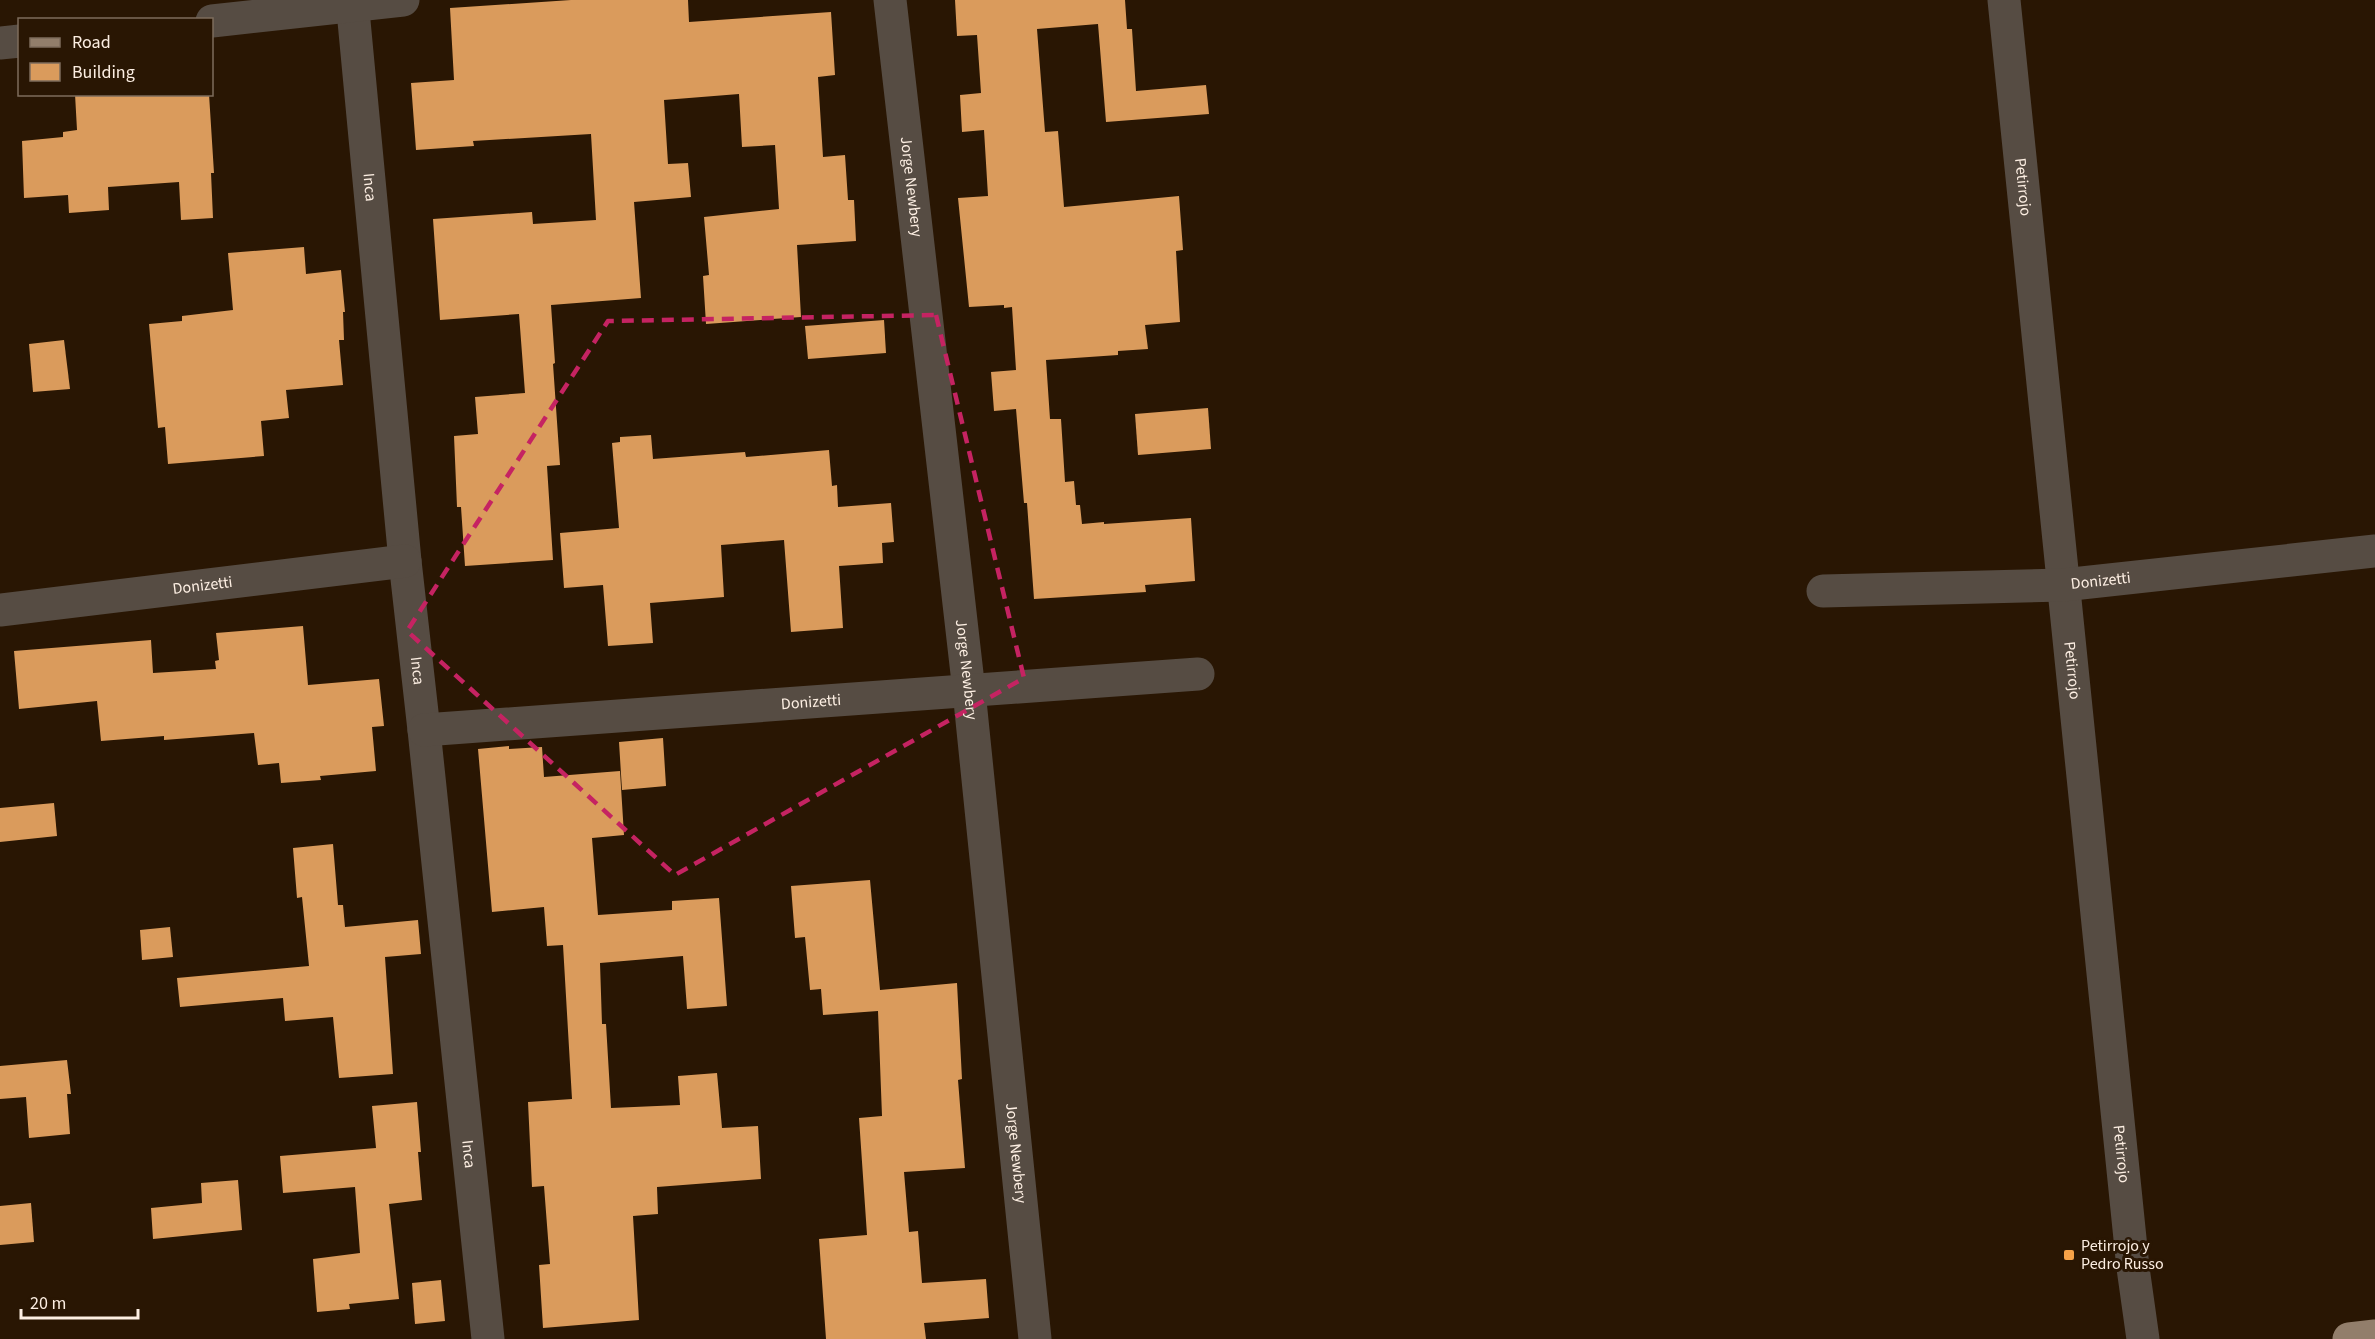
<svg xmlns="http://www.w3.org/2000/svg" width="2375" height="1339" viewBox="0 0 2375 1339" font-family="'Source Sans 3',sans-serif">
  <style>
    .building { fill: #da9b5c }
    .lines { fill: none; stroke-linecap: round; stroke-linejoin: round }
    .minor { stroke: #564c43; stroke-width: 33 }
    .major { stroke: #927e6b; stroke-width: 33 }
    .marked { fill: none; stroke: #c52362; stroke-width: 4.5; stroke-dasharray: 12 8; stroke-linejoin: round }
    .poi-dot { fill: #f6a248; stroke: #291603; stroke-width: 2 }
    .labels { text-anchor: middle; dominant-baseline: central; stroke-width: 6; stroke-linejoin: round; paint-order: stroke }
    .street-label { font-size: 16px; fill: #fceee2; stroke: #291603 }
    .poi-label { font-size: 16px; fill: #fceee2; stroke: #291603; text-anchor: start }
  </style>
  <rect width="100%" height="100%" fill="#291603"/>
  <g class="building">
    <path d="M571,0h117l1,22 142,-10 4,63 -17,2 5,80 22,-2 3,45h6l2,41 -59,4 4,72 -95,7 -3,-48 6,-1 -5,-58 75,-8 -4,-64 -33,2 -3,-53 -75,6 4,64 20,-1 3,34 -57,5 7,96 -90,7 4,58 -2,1 7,101 -13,1 6,94 -88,6 -4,-59h-4l-3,-71 24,-2 -3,-37 50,-4 -6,-79 -79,6 -7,-101 99,-7 1,12 63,-4 -5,-86 -118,7 1,5 -58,4 -5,-67 43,-3 -4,-72z"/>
    <path d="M955,0h170l2,29h5l4,62 70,-6 3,29 -103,8 -8,-98 -61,5 8,103 13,-1 6,76 115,-11 4,54 -7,1 4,71 -35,3 3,24 -30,2v4l-72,5 4,59h11l4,63 9,-1 2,24h4l2,19 22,-2v2l87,-6 4,63 -50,4 1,7 -112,7 -7,-96h-3l-8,-94 -22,2 -3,-39 25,-2 -4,-63 -8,1v-3l-35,2 -11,-109 30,-2 -4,-66 -22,2 -2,-37 21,-2 -4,-58 -20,1z"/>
    <path d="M75,94h134l5,79h-3l2,45 -32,2 -2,-38 -71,5 1,23 -40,3 -1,-18 -44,3 -2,-57 41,-4v-5l14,-2z"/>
    <path d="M304,247l2,27 35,-4 4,42h-2l1,28h-5l4,45 -57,5 3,28 -28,3 3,35 -96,8 -3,-37 -7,1 -9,-104 33,-3v-5l51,-6 -5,-57z"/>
    <path d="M884,320l2,33 -78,6 -3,-33z"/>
    <path d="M64,340l6,49 -37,3 -4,-48z"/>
    <path d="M1208,408l3,41 -73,6 -3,-41z"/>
    <path d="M651,435l2,24 92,-7 1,5 83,-7 3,36 5,-1 1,22 53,-4 3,39 -12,1 1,20 -44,3 4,62 -52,4 -7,-92 -63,5 3,52 -74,6 3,40 -45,3 -5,-61 -39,3 -4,-55 59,-5 -7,-85 8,-1v-5z"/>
    <path d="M303,626l5,59 71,-6 5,47 -12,1 4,44 -56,5 1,4 -40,3 -2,-20 -21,2 -4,-32 -90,7v-4l-63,5 -4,-40 -78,8 -5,-58 137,-11 2,33 63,-4 -1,-8 4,-1 -3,-27z"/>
    <path d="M663,738l3,48 -44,4 -3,-48z"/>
    <path d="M509,746v3l33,-2 2,30 76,-6 4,64 -32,3 6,77 74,-5v-9l47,-3 8,108 -40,3 -4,-53 -83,7 2,61h4l5,84 69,-3 -2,-29 39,-3 5,55 36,-2 3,53 -104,8 1,27 -25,2 6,104 -96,8 -4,-63 11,-1 -6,-78 -12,1 -4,-85 44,-3 -9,-154 -16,1 -3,-39 -52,5 -14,-163z"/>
    <path d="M54,803l3,33 -57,6v-34z"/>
    <path d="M333,844l5,61h5l2,22 73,-7 3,34 -36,3 8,117 -54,4 -6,-61 -48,4 -2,-23 -103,9 -3,-29 132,-12 -7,-69 -5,1 -4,-50z"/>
    <path d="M870,880l10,110 77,-7 5,96 -4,1 7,88 -61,4 5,60 9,-1 4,52 64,-4 3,39 -65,5 2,16h-100l-7,-100 48,-4 -8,-117 23,-2 -4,-105 -55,4 -2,-26 -11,1 -5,-53 -10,1 -4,-52z"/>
    <path d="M170,927l3,30 -31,3 -2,-30z"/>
    <path d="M67,1060l4,34h-4l3,40 -41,4 -3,-41 -26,2v-33z"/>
    <path d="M417,1102l4,50h-3l4,48 -33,4 10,95 -50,5 1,5 -33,3 -4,-53 47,-6 -5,-66 -72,6 -3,-37 96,-8 -4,-42z"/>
    <path d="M238,1180l4,50 -89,9 -2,-31 51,-5 -1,-20z"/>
    <path d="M31,1203l3,39 -34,3v-39z"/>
    <path d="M441,1280l4,41 -30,3 -3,-41z"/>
  </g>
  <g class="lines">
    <g class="minor">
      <path id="s1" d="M352,0l53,561 19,169 64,609"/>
      <path id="s2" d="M890,0l79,691 66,648"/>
      <path id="s3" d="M2004,0l129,1268 10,71"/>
      <path d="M212,21l191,-21"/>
      <path d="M0,43l20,-2"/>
      <path id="s4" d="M1823,591l240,-6 312,-34"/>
      <path id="s5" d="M0,610l405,-49"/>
      <path id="s6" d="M424,730l774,-56"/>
    </g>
    <path class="major" d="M2349,1339l26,-3"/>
  </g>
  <path class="marked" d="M936,315l88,363 -349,197 -268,-244 201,-310z"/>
  <rect class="poi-dot" x="2063" y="1249" width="12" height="12" rx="3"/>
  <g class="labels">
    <g class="street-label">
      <text stroke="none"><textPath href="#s1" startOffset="188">Inca</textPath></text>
      <text stroke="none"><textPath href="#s2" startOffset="188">Jorge Newbery</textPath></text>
      <text stroke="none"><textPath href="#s3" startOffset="188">Petirrojo</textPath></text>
      <text stroke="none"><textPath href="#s4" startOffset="278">Donizetti</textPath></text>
      <text stroke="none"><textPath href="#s5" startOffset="204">Donizetti</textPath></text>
      <text stroke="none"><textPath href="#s2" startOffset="674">Jorge Newbery</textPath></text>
      <text stroke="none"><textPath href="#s1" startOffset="674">Inca</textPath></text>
      <text stroke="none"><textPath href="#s3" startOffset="674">Petirrojo</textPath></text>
      <text stroke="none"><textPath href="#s6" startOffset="388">Donizetti</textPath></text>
      <text stroke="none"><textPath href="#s1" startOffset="1160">Inca</textPath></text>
      <text stroke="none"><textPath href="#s2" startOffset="1160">Jorge Newbery</textPath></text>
      <text stroke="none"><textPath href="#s3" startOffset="1160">Petirrojo</textPath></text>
    </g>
    <g class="poi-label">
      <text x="2081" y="1246">Petirrojo y<tspan x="2081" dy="18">Pedro Russo</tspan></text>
    </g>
  </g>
  <rect x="18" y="18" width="195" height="78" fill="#291603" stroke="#7d6c5c" stroke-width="1.5"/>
  <rect x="30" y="38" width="30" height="9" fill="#927e6b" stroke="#7d6c5c" stroke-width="1.5"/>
  <text x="72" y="48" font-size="18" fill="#fceee2">Road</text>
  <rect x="30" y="63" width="30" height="18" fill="#da9b5c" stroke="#7d6c5c" stroke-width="1.5"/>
  <text x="72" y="78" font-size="18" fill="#fceee2">Building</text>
  <path d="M21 1309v9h117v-9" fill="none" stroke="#fceee2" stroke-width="3"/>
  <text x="30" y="1309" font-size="18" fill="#fceee2" stroke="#291603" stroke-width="4.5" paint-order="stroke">20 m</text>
</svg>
